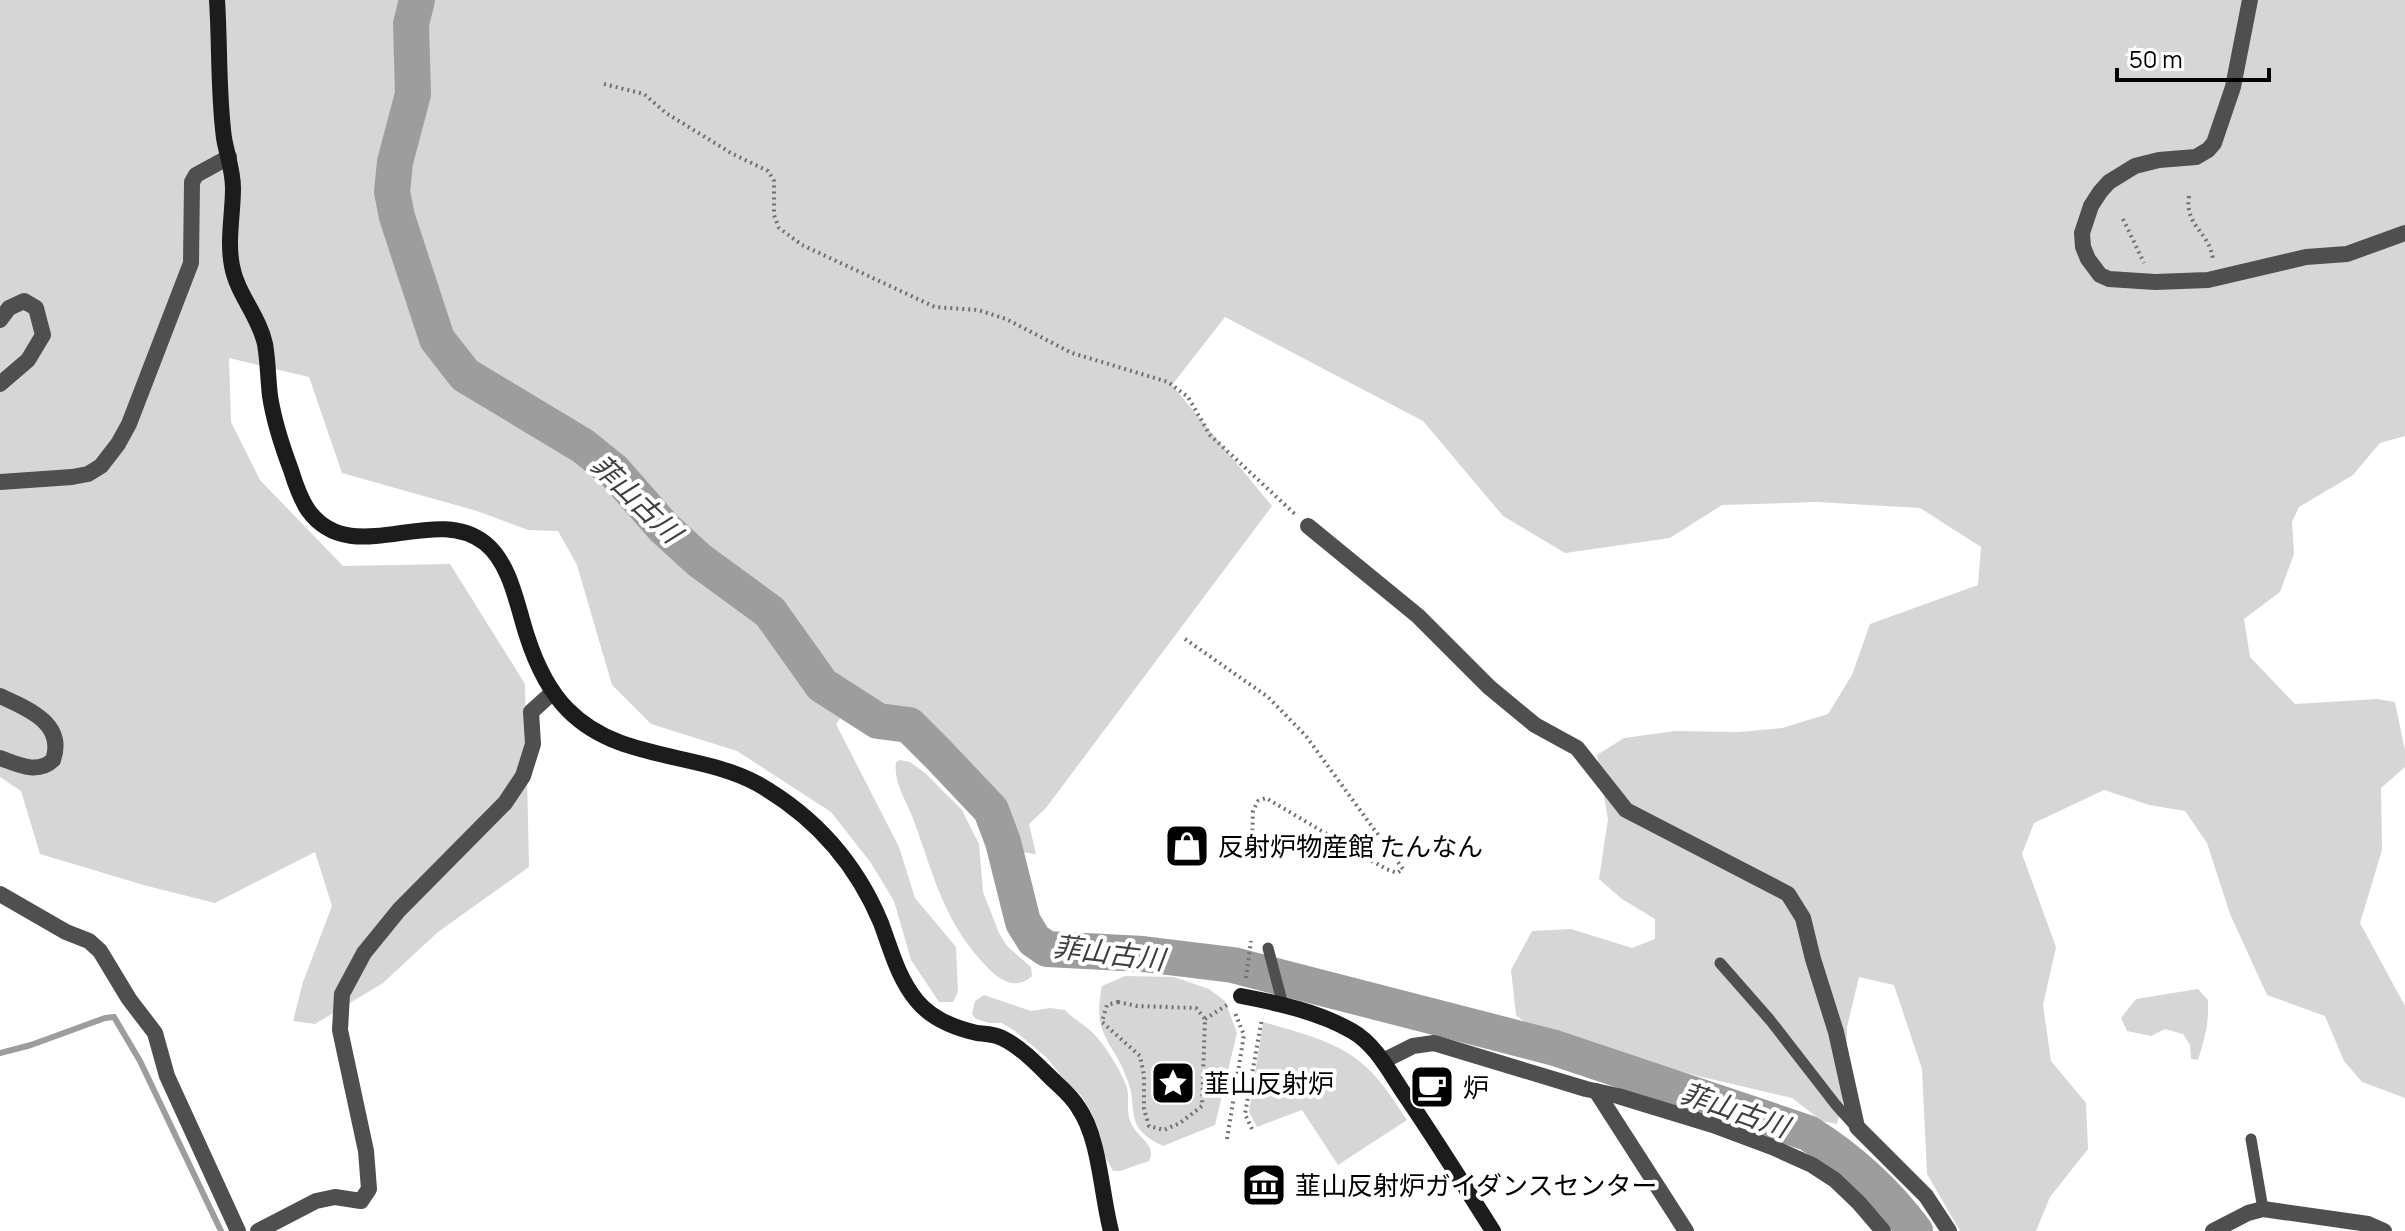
<svg xmlns="http://www.w3.org/2000/svg" width="2405" height="1231" viewBox="0 0 2405 1231" font-family="Manrope,'Noto Sans JP',sans-serif">
  <style>
    .green { fill: #d6d6d6 }
    .lines { fill: none; stroke-linecap: round; stroke-linejoin: round }
    .stream { stroke: #9d9d9d; stroke-width: 6 }
    .river { stroke: #9d9d9d; stroke-width: 36 }
    .path { stroke: #717171; stroke-width: 4; stroke-dasharray: 2 4; stroke-linecap: butt }
    .lane { stroke: #4f4f4f; stroke-width: 11 }
    .street { stroke: #4f4f4f; stroke-width: 16 }
    .secondary { stroke: #1c1c1c; stroke-width: 16 }
    .labels { text-anchor: middle; dominant-baseline: central; stroke-width: 8; stroke-linejoin: round; paint-order: stroke }
    .poi-label { font-size: 26px; fill: #000; stroke: #fff; text-anchor: start }
    .water-label { font-size: 28px; font-style: italic; fill: #3e3e3e; stroke: #fff }
  </style>
  <rect width="100%" height="100%" fill="#fff"/>
  <g class="green">
    <path d="M0,0h2405v436l-25,7 -27,32 -54,32 -7,15 2,32 -14,38 -36,27 6,38 45,47 82,-5 18,3 10,49v16l-24,21 1,62 -22,73 45,83v92l-43,-16 -18,-21 -19,-45 -58,-21 -37,-81 -23,-71 -22,-32 -36,-6 -45,-15 -70,33 -12,31 34,93 -13,58 8,56 35,42 2,46 -38,48 -14,34h-76l-33,-57 -5,-105 -28,-84 -35,-8 -12,50 -1,62 -9,35 -15,-3 -30,-23 -94,-22 -163,-45 -19,-16 -5,-45 21,-39 39,-2 61,19 23,-9v-20l-33,-20 -23,-20 9,-60 -11,-64 27,-17 51,-7 64,1 43,-4 46,-14 24,-39 18,-51 108,-39 3,-38 -61,-39 -103,-6 -95,3 -52,33 -105,15 -62,-37 -80,-95 -198,-104 -53,68 100,121 -226,302 -17,16 7,30 -16,-2 -25,-52 -78,-82 -61,-21 -20,27 63,123 16,51 41,49 2,45 -5,10h-14l-28,-42 -17,-59 -23,-38 -40,-51 -94,-61 -86,-27 -39,-39 -35,-120 -19,-34 -30,-1 -51,-19 -135,-38 -33,-96 -80,-19 2,64 29,58 83,86 107,-2 75,120 4,183 -91,65 -55,51 -68,41 -22,-3 10,-39 29,-76 -17,-54 -100,51 -68,-17 -107,-32 -19,-63 -21,-14z"/>
    <path d="M900,760l10,2 15,11 37,37 17,34 4,48 16,41 8,13 24,21 1,9c-17,16 -34,3 -47,-11 -42,-45 -51,-89 -71,-144 -7,-20 -21,-38 -18,-59z"/>
    <path d="M1125,976l49,1 35,12 16,12 12,32 -22,92 -52,21c-10,-5 -19,-10 -25,-19 -7,-11 -4,-29 -9,-42 -14,-45 -38,-46 -27,-99z"/>
    <path d="M2198,989l10,11c1,25 -3,37 -10,60l-7,-1 -1,-14 -7,-11 -18,-5 -14,7 -24,-5 -6,-13 15,-19z"/>
    <path d="M984,995l47,16 19,-3 15,2c9,10 21,15 29,24 11,11 29,40 33,54 3,13 -2,23 5,37 7,14 25,20 17,36l-29,10h-7l-12,-22 -10,-37 -10,-17 -14,-12 -20,-25 -32,-27 -13,-8h-13l-13,-4 -4,-5 3,-13z"/>
    <path d="M1263,1022c35,10 75,19 102,44 17,15 29,35 42,54l-69,45 -36,-55 -45,17 -8,-15z"/>
  </g>
  <g class="lines">
    <path class="stream" d="M0,1053l31,-8 74,-27 9,-1 26,44 81,170"/>
    <path class="river" d="M417,0l-6,24 2,70 -18,68 -3,30 5,25 40,122 28,36 118,71 31,25 49,56 36,33 71,52 52,73 56,36 31,4 29,29 53,56 12,32 20,80 11,18 13,9 96,5 90,11 322,83 253,85c43,27 77,58 107,98"/>
    <g class="path">
      <path d="M604,84l40,10 22,19 65,40 37,18 6,10v34l5,13 23,17 133,62 43,3 28,9 66,34 96,29 20,15 22,38 87,81"/>
      <path d="M2189,196c-5,31 22,36 24,65"/>
      <path d="M2123,219l21,44"/>
      <path d="M1185,639l83,58 38,39 97,133 -6,4 -11,-4 -120,-71 -8,3 -5,10 -1,35"/>
      <path d="M1246,978l5,-37"/>
      <path d="M1118,1002l19,4 59,2 9,11 -3,87 -22,17 -16,7 -15,-4 -5,-17v-34l-4,-19 -38,-34 5,-17z"/>
      <path d="M1205,1019l22,-14"/>
      <path d="M1252,1129l-7,-15 17,-96"/>
      <path d="M1227,1139l17,-104 -9,-22"/>
    </g>
    <g class="lane">
      <path d="M1268,948l15,57"/>
      <path d="M1720,963l50,57 66,85 20,22"/>
      <path d="M2251,1139l12,70"/>
    </g>
    <g class="street">
      <path d="M2250,0l-17,87 -19,56 -6,7 -12,7 -37,3 -24,6 -26,16 -9,10 -9,14 -9,27 1,14 5,12 12,16 9,4 46,3 53,-2 98,-23 41,-3 58,-21"/>
      <path d="M0,320l9,-12 15,-7 12,7 7,27 -15,25 -28,24"/>
      <path d="M0,482l72,-5 16,-3 13,-8 17,-22 11,-20 62,-161 1,-81 4,-7 33,-18"/>
      <path d="M1308,526l110,90 71,71 46,38 42,23 49,62 162,84 15,24 10,41 23,73 21,95 69,69 23,35"/>
      <path d="M0,696c26,12 66,27 53,64 -16,15 -36,4 -53,-2"/>
      <path d="M0,894l66,38 23,9 11,10 29,48 26,34 12,43 71,155"/>
      <path d="M1383,1061l30,-15 21,-3 152,46 32,7 95,29 59,22 40,18 23,15 24,23 24,28"/>
      <path d="M1596,1091l90,140"/>
      <path d="M258,1231l58,-30 19,-4 26,4 8,-12 -3,-38 -26,-121 2,-36 22,-41 35,-43 106,-107 18,-27 10,-32 -2,-32 21,-19"/>
      <path d="M2213,1231l35,-18 15,-4 105,15 16,7"/>
    </g>
    <g class="secondary">
      <path d="M217,0c3,46 1,92 7,138 3,17 9,33 9,50 0,26 -6,52 -1,78 5,28 27,50 33,78 3,17 3,35 5,52 4,26 12,50 21,74 4,13 9,28 17,40 44,61 125,-8 177,33 26,21 32,63 42,93 9,28 21,54 41,74 51,52 130,41 190,74 56,32 98,79 123,139 10,27 17,55 36,78 14,17 38,27 60,32 8,1 17,1 25,5 17,8 33,24 47,38 9,9 22,19 29,31 22,31 23,87 33,124"/>
      <path d="M1241,996c37,7 78,16 111,35 23,13 37,40 51,61 31,45 60,92 90,139"/>
    </g>
  </g>
  <defs>
    <g id="shop-square" transform="scale(2.3)"><rect x="-9" y="-9" width="18" height="18" rx="4" fill="#000" stroke="#fff"/><path d="M-5-2.5h2.3a2.7 3.5 0 0 1 5.4 0H5L5.5 6h-11ZM-1.5-2.5h3a1.5 2.3 0 0 0-3 0Z" fill="#fff"/></g>
    <g id="sight-square" transform="scale(2.3)"><rect x="-9" y="-9" width="18" height="18" rx="4" fill="#000" stroke="#fff"/><path d="M0-6L1.8-2.2L6-1.7L2.9 1.2L3.7 5.4L0 3.3L-3.7 5.4L-2.9 1.2L-6-1.7L-1.8-2.2Z" fill="#fff"/></g>
    <g id="cafe-square" transform="scale(2.3)"><rect x="-9" y="-9" width="18" height="18" rx="4" fill="#000" stroke="#fff"/><path d="M-5.5-4.5H6V0H3Q3 3.5 0 3.5H-2.5Q-5.5 3.5-5.5 0ZM3-3.2v2h1.7v-2ZM-6 4.5H4V6H-6Z" fill="#fff"/></g>
    <g id="museum-square" transform="scale(2.3)"><rect x="-9" y="-9" width="18" height="18" rx="4" fill="#000" stroke="#fff"/><path d="M0-6L6-3V-2H-6V-3ZM-5-1h2V3h-2ZM-1-1h2V3h-2ZM3-1h2V3H3ZM-6 4H6V6H-6Z" fill="#fff"/></g>
  </defs>
  <g fill-rule="evenodd">
    <use href="#shop-square" x="1187" y="846"/>
    <use href="#sight-square" x="1173" y="1083"/>
    <use href="#cafe-square" x="1432" y="1087"/>
    <use href="#museum-square" x="1264" y="1185"/>
  </g>
  <g class="labels">
    <g class="poi-label">
      <text x="1218" y="846">反射炉物産館 たんなん</text>
      <text x="1204" y="1083">韮山反射炉</text>
      <text x="1463" y="1087">炉</text>
      <text x="1295" y="1185">韮山反射炉ガイダンスセンター</text>
    </g>
    <g class="water-label">
      <text transform="translate(637 498) rotate(44)">菲山古川</text>
      <text transform="translate(1109 952) rotate(7)">菲山古川</text>
      <text transform="translate(1735 1109) rotate(19)">菲山古川</text>
    </g>
  </g>
  <path d="M2117 68v12h152v-12" fill="none" stroke="#000000" stroke-width="4"/>
  <text x="2129" y="68" font-size="24" fill="#000000" stroke="#ffffff" stroke-width="6" paint-order="stroke">50 m</text>
</svg>
